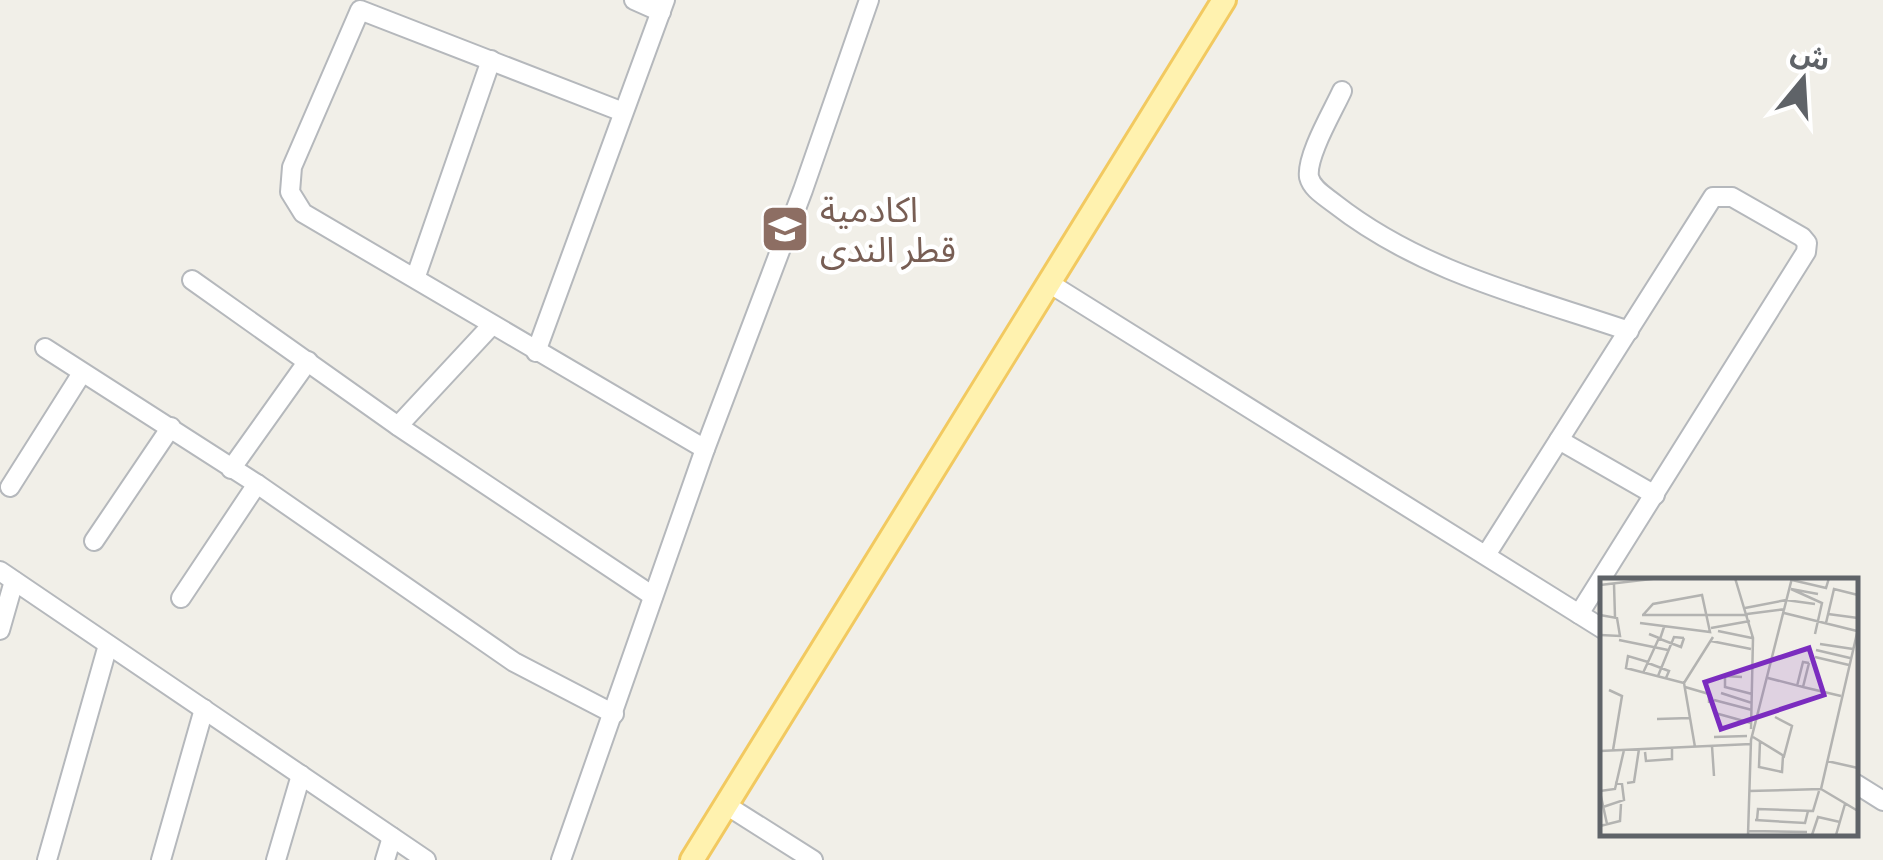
<svg xmlns="http://www.w3.org/2000/svg" width="1883" height="860" viewBox="0 0 1883 860" font-family="Manrope,'Noto Sans Arabic',sans-serif">
  <style>
    .lines { fill: none; stroke-linecap: round; stroke-linejoin: round }
    .minor-casing { stroke: #b5b8bc; stroke-width: 22 }
    .major-casing { stroke: #f2c960; stroke-width: 28 }
    .minor { stroke: #fff; stroke-width: 18 }
    .major { stroke: #fff2af; stroke-width: 22 }
    .labels { text-anchor: middle; dominant-baseline: central; stroke-width: 9; stroke-linejoin: round; paint-order: stroke }
    .education-label { font-size: 35px; fill: #785e54; stroke: #fff; text-anchor: start }
    .inset-road { fill: none; stroke: #b3b3b1; stroke-width: 2.5 }
    .view { fill: #7b2cbf; fill-opacity: 0.15; stroke: #7b2cbf; stroke-width: 5 }
    .inset-edge { fill: none; stroke: #5f6368; stroke-width: 5 }
  </style>
  <rect width="100%" height="100%" fill="#f1efe8"/>
  <g class="lines">
    <g class="minor-casing">
      <g id="minor">
        <path d="M634,0l27,12"/>
        <path d="M1342,91c-9,20 -36,65 -33,86 3,12 16,19 26,27 87,68 191,92 294,127"/>
        <path d="M623,112l-263,-102 -68,157 -2,25 13,21 402,236"/>
        <path d="M416,276l75,-216"/>
        <path d="M192,280l206,146 255,170"/>
        <path d="M1049,283l530,331 227,-362 1,-9 -5,-6 -70,-40h-19l-227,358"/>
        <path d="M45,348l212,136 257,178 100,52"/>
        <path d="M536,352l129,-352"/>
        <path d="M398,426l93,-100"/>
        <path d="M1559,440l96,55"/>
        <path d="M231,469l77,-108"/>
        <path d="M10,487l72,-114"/>
        <path d="M94,541l77,-114"/>
        <path d="M0,571l426,289"/>
        <path d="M181,598l76,-114"/>
        <path d="M1579,614l24,15"/>
        <path d="M0,630l14,-49"/>
        <path d="M1856,784l27,17"/>
        <path d="M726,805l87,55"/>
        <path d="M47,860l61,-215"/>
        <path d="M161,860l43,-151"/>
        <path d="M276,860l25,-85"/>
        <path d="M385,860l7,-23"/>
        <path d="M561,860l144,-411 98,-259 66,-190"/>
      </g>
    </g>
    <g class="major-casing">
      <path id="major" d="M692,860l532,-860"/>
    </g>
    <use href="#minor" class="minor"/>
    <use href="#major" class="major"/>
  </g>
  <defs>
    <g id="school-square" transform="scale(2.5)"><rect x="-9" y="-9" width="18" height="18" rx="4" fill="#8d6e63" stroke="#fff"/><path d="M0-5L7-2L0 1L-7-2ZM-4 1L0 2.5L4 1V4Q0 6-4 4Z" fill="#fff"/></g>
  </defs>
  <g fill-rule="evenodd">
    <use href="#school-square" x="785" y="229"/>
  </g>
  <g class="labels">
    <g class="education-label">
      <text x="820" y="209">اكادمية<tspan x="820" dy="40">قطر الندى</tspan></text>
    </g>
  </g>
  <g transform="translate(1600 578)">
    <rect width="258" height="258" fill="#f1efe8"/>
    <path class="inset-road" d="M135,0l18,60 -2,91M192,2l34,8 3,-10M14,6l1,33M0,7l60,-7M145,30l41,-8 29,4M184,35l73,18M147,36l38,-5M228,36l30,4M0,37l17,3 3,18 -20,-1M42,37h106M40,45l70,9 -8,-37 -49,9 -10,11M226,45l8,-34 24,6M64,49l-4,12 21,8 3,-9M111,50l39,-7M118,53l34,7M215,56l7,-31 -31,-14 27,5M19,62l49,10M111,63l40,8M220,66l33,5M216,72l34,8M215,79l34,8M48,84l-20,-6 -2,12 58,15 11,64M48,85l21,8 -3,7M43,95l16,-35 -10,-4M58,98l16,-39 10,1M142,99l-17,-1v11l27,7M168,100l35,9 6,-24M84,105l29,-46M197,108l6,-24 6,1M85,109l24,7v9M203,109l38,9M9,112l13,6 -9,54M121,115l31,10M114,122l38,10M115,135l36,10M57,141l33,-1M114,159l33,-1M153,159l31,19 8,-30 -17,-9M160,163l-1,26 23,5 1,-16M112,168l2,30M0,173l151,-7M45,174l1,9 26,-2v-12M227,183l31,7M27,205l7,-1 5,-33M221,211l37,22M0,213l15,-2 9,-39M149,213l72,-2 37,-160M0,214l7,32M3,229l21,-7 -2,-16 -7,-1M155,242l50,3 3,-12M157,242l1,-11 55,2 6,-20M0,248l20,-5 1,-17M148,253l59,1M148,257l3,-95 41,-162M212,257l6,-18 22,5M236,257l9,-31"/>
    <path class="view" d="M209,70l15,47 -103,34 -16,-47z"/>
    <rect width="258" height="258" class="inset-edge"/>
  </g>
  <g transform="translate(1803 80) rotate(18)" stroke="#ffffff" stroke-width="8" paint-order="stroke">
  <path d="M0-8L18 38L0 25L-18 38Z" fill="#5f6368"/>
  <text y="-15" font-size="28" font-weight="bold" text-anchor="middle" fill="#5f6368">ش</text>
  </g>
</svg>
